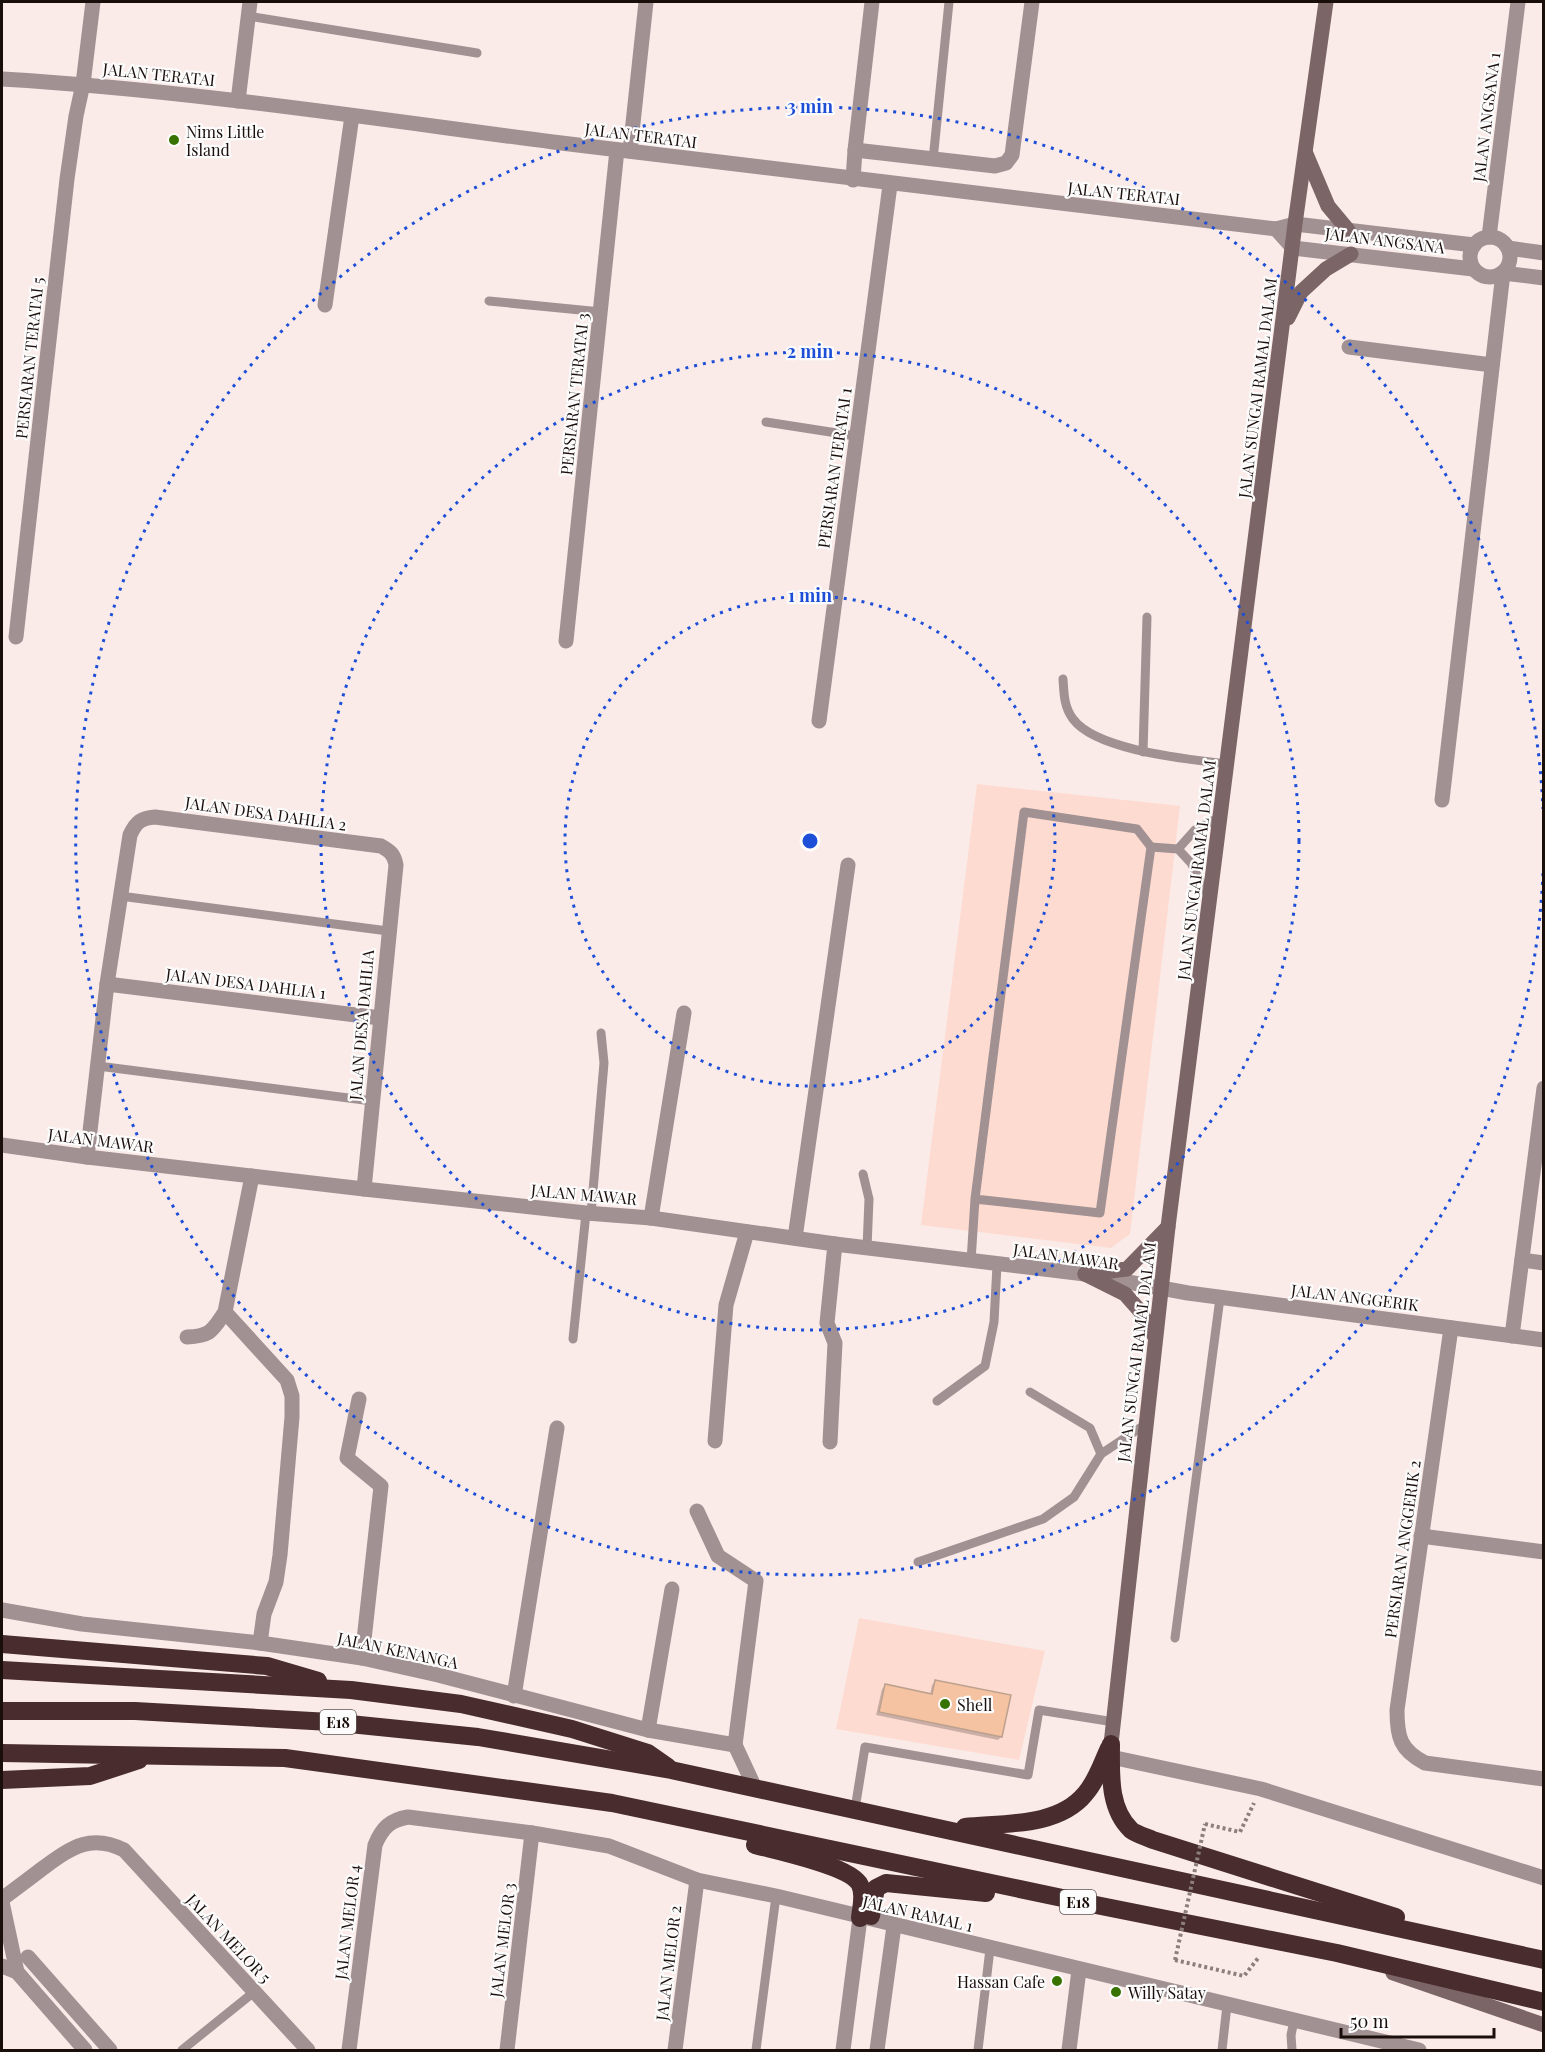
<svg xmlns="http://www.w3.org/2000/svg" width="1545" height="2052" viewBox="0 0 1545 2052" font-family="'Playfair Display',serif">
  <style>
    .built { fill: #fedbd1 }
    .shadow { fill: #0003 }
    .building { fill: #f5c3a1; stroke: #bda18f; stroke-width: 1.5 }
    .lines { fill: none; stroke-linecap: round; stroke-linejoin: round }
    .path { stroke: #8b7e7b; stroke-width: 4; stroke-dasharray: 3 3; stroke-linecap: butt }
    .lane { stroke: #a19192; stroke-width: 9 }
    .street { stroke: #a19192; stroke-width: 15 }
    .secondary { stroke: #7b6566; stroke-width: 15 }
    .highway { stroke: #492c2e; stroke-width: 18 }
    .path-bridge { stroke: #8b7e7b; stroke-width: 4; stroke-dasharray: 3 3; stroke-linecap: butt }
    .ring { fill: none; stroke: #1d4ed8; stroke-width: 3; stroke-dasharray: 3 6 }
    .poi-dot { fill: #387200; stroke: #fcfcfc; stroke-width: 2 }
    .labels { text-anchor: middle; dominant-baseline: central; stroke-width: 4.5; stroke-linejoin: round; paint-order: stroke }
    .shield { fill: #fcfcfc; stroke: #5e5553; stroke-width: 1.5 }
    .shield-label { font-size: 15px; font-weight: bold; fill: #1a0e0b }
    .street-label { font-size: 16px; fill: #1a0e0b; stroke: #fcfcfc }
    .poi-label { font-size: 16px; fill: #1a0e0b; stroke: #fcfcfc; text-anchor: start }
    .centre { fill: #1d4ed8; stroke: #fcfcfc; stroke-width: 3 }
    .ring-label { font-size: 18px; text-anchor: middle; font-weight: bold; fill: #1d4ed8; stroke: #fcfcfc; stroke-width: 4.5; stroke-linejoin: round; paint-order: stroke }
  </style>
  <rect width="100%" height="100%" fill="#faebe8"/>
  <g class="built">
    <path d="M977,784l203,22 -50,428 -19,14 -190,-23z"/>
    <path d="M859,1618l186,33 -26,109 -183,-31z"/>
  </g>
  <path class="shadow" d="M936,1681l65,56 -3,3 -122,-25 6,-26 3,-3 45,9 2,-10z"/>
  <path class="building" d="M935,1680l76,15 -9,42 -123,-25 6,-28 47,10z"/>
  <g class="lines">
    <g class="path">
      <path d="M1205,1824l35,8 14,-29"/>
      <path d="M1175,1960l69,16 15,-19"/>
    </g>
    <g class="lane">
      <path d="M248,16l229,37"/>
      <path d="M933,160l16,-158"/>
      <path d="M489,301l112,11"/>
      <path d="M766,422l90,14"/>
      <path d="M1063,679c1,15 1,28 10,40 24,32 116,40 154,45"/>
      <path d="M1143,752l4,-135"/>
      <path d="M1151,847l27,2 13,14 18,34"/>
      <path d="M1178,849l17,-19 25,-13"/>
      <path d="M120,896l268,35"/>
      <path d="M98,1066l274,35"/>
      <path d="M863,1174l6,25 -2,49"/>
      <path d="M591,1214l13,-151 -3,-30"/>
      <path d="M971,1261l4,-62 49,-387 113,17 14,18 -51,366 -125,-14"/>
      <path d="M573,1339l13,-126"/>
      <path d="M1030,1392l60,36 11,26"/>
      <path d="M937,1401l48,-35 9,-44 3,-57"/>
      <path d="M918,1562l125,-43 31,-22 27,-43 45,-30"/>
      <path d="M1175,1638l45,-340"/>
      <path d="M855,1809l10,-62 163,28 11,-65 75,12"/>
      <path d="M182,2050l72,-58"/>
      <path d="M756,2050l20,-154"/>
      <path d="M978,2050l12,-101"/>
      <path d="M1222,2050l5,-45"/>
      <path d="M1292,2050l-1,-15 3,-14"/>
    </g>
    <g class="street">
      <path d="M2,79c184,11 367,39 551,63 241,31 482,59 723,87l19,-5 179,21"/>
      <path d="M238,101l12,-99"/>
      <path d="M855,150l140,16 11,-3 6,-8 20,-153"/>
      <path d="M630,151l16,-149"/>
      <path d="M853,180l2,-30 17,-148"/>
      <path d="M1276,229l17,19 180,21"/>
      <path d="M1489,237l29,-235"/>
      <circle cx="1490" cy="257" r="20"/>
      <path d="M1508,248l36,5"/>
      <path d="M325,305l27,-189"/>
      <path d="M1349,347l143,18"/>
      <path d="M16,637l51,-458 9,-63 7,-32 10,-82"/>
      <path d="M566,641l51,-491"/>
      <path d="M819,721l71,-536"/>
      <path d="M1442,800l61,-527 41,5"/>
      <path d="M107,984l273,34"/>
      <path d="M2,1145l85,12 277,32 222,24 65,5 184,26 250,30 103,19 356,47"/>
      <path d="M87,1157l20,-173 23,-149c6,-13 11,-17 25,-18l226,29c9,5 13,8 15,19l-32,324"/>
      <path d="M651,1218l33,-205"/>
      <path d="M795,1238l53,-373"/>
      <path d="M1522,1260l22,3"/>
      <path d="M225,1312l62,68 5,16v21l-12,138 -4,27 -12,32 -4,29"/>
      <path d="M1451,1328l-54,382c0,27 3,40 28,53l119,16"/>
      <path d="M1512,1336l32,-248"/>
      <path d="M187,1337c24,-1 25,-6 38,-25l27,-136"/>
      <path d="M359,1399l-12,59 34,28 -19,172"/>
      <path d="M715,1441l11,-136 21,-73"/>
      <path d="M830,1442l5,-99 -8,-20 8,-79"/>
      <path d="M697,1511l21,45 38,25 -21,164"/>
      <path d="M1421,1536l123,16"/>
      <path d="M2,1610l80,14 178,19 102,15 76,17 210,55 87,15"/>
      <path d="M514,1696l43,-268"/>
      <path d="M648,1730l24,-141"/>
      <path d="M735,1745l20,43"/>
      <path d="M1111,1757l150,32 283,89"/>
      <path d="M2,1899c13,-10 27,-20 41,-31 28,-20 47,-35 81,-18l184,200"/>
      <path d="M2,1902l15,70"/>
      <path d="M28,1957l82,93"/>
      <path d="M2,1966l15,6 68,78"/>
      <path d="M349,2050l26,-205c7,-17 15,-25 33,-28l124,16 77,13 88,34 79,16 643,154"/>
      <path d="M507,2050l25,-217"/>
      <path d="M675,2050l22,-170"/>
      <path d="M843,2050l17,-132"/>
      <path d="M877,2050l17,-124"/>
      <path d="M1069,2050l10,-80"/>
    </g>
    <g class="secondary">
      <path d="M1306,154l22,52 20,24"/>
      <path d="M1288,318l13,-26 25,-23 25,-15"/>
      <path d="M1085,1274l42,-5 41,-42"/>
      <path d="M1085,1274l40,20 15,17 15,26"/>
      <path d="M1111,1744l57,-517 127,-1003 31,-222"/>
      <path d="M1393,1973l151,52"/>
    </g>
    <g class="highway">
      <path d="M2,1644l265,22 51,15"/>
      <path d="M2,1670l349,20 110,14 111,25 76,24 20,14"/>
      <path d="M2,1711h133l195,11 148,15 193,33 873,190"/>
      <path d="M1111,1744c0,29 -3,64 20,86 5,4 15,7 22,10l243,77"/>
      <path d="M2,1753l283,5 327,45 474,100 251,50 207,49"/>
      <path d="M2,1780l88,-4 49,-16"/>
      <path d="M965,1827c39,-4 93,0 120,-33 11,-12 17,-31 24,-46"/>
      <path d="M755,1845c22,6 96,21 105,40 5,10 1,22 0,33"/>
      <path d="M871,1916l5,-28 10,-5 100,10"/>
    </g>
    <path class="path-bridge" d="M1175,1960l30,-136"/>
  </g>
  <g class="ring">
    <circle cx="810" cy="841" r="245"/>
    <circle cx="810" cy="841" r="489"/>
    <path d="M1543 873A734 734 0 1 1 1543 809"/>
  </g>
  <g class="poi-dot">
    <circle cx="174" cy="140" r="6"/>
    <circle cx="945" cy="1704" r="6"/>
    <circle cx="1057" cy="1981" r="6"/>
    <circle cx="1116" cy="1992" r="6"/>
  </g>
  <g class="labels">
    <g class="shield">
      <rect x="320" y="1710" width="36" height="24" rx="4.5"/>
      <rect x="1060" y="1890" width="36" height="24" rx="4.5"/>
    </g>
    <g class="shield-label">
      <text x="338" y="1722">E18</text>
      <text x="1078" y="1902">E18</text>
    </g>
    <g class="street-label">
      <text transform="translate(159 74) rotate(6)">JALAN TERATAI</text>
      <text transform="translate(1486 117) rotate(-83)">JALAN ANGSANA 1</text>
      <text transform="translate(641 135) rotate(7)">JALAN TERATAI</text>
      <text transform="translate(1124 193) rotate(6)">JALAN TERATAI</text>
      <text transform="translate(1385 240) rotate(7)">JALAN ANGSANA</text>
      <text transform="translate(29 358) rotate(-84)">PERSIARAN TERATAI 5</text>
      <text transform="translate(1257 388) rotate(-83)">JALAN SUNGAI RAMAL DALAM</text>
      <text transform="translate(574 394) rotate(-84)">PERSIARAN TERATAI 3</text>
      <text transform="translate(834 468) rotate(-82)">PERSIARAN TERATAI 1</text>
      <text transform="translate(266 813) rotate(8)">JALAN DESA DAHLIA 2</text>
      <text transform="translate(1196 870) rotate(-83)">JALAN SUNGAI RAMAL DALAM</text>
      <text transform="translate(246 983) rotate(7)">JALAN DESA DAHLIA 1</text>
      <text transform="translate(361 1025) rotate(-85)">JALAN DESA DAHLIA</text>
      <text transform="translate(101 1140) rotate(7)">JALAN MAWAR</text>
      <text transform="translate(584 1194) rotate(5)">JALAN MAWAR</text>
      <text transform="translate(1066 1256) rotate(8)">JALAN MAWAR</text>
      <text transform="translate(1355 1297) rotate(7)">JALAN ANGGERIK</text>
      <text transform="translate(1136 1352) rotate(-83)">JALAN SUNGAI RAMAL DALAM</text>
      <text transform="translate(1402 1549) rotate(-82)">PERSIARAN ANGGERIK 2</text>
      <text transform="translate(398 1650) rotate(12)">JALAN KENANGA</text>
      <text transform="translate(918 1913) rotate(13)">JALAN RAMAL 1</text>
      <text transform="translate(347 1922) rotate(-83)">JALAN MELOR 4</text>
      <text transform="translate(229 1938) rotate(47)">JALAN MELOR 5</text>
      <text transform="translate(502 1940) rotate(-83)">JALAN MELOR 3</text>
      <text transform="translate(668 1963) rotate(-83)">JALAN MELOR 2</text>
    </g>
    <g class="poi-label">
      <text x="186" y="131">Nims Little<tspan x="186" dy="18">Island</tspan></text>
      <text x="957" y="1704">Shell</text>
      <text x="1045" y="1981" text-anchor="end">Hassan Cafe</text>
      <text x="1128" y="1992">Willy Satay</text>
    </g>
  </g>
  <circle cx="810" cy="841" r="9" class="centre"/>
  <g class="ring-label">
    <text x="810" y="113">3 min</text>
    <text x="810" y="358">2 min</text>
    <text x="810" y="602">1 min</text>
  </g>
  <rect width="1545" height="2052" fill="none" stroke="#1a0e0b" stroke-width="6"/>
  <path d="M1341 2028v9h153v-9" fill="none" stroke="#1a0e0b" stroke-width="3"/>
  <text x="1350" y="2028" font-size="18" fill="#1a0e0b" stroke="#fcfcfc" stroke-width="4.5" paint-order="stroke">50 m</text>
</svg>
